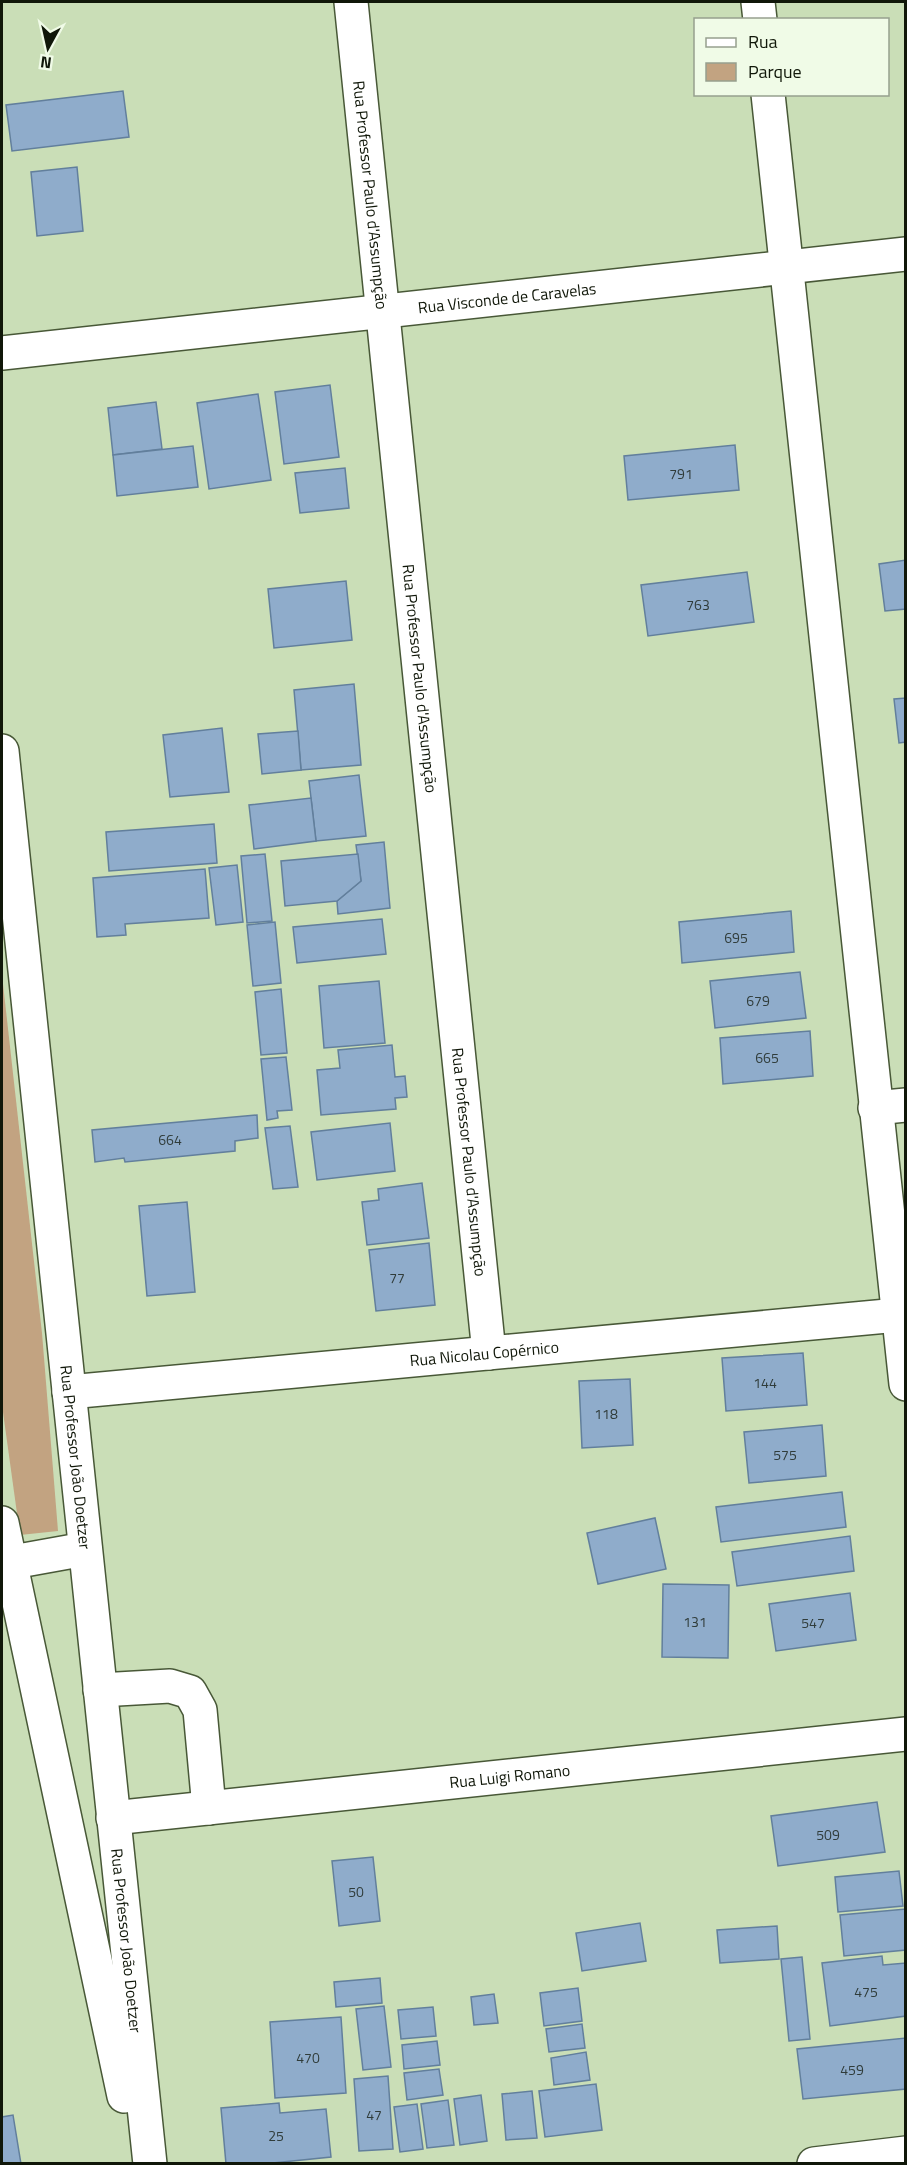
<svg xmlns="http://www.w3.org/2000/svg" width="907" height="2165" viewBox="0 0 907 2165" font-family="'Titillium Web',sans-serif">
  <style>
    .green { fill: #c2a381 }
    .building { fill: #8faccb; stroke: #627f9c; stroke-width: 1.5 }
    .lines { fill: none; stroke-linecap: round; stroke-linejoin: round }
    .minor-casing { stroke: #485837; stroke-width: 36 }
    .major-casing { stroke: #485837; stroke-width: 36 }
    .minor { stroke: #fff; stroke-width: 33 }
    .major { stroke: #fff; stroke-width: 33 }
    .labels { text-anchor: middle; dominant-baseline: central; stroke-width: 5; stroke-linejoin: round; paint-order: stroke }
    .number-label { font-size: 14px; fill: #303c3a }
    .street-label { font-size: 16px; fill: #101709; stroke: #f0fbe7 }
  </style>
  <rect width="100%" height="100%" fill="#cadeb7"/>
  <path class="green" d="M2,975l40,358 16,198 -38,4 -18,-130z"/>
  <g class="building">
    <path d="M123,91l6,46 -117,14 -6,-46z"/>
    <path d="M77,167l6,64 -46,5 -6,-64z"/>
    <path d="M330,385l9,72 -55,7 -9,-72z"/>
    <path d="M258,394l13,86 -62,9 -12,-86z"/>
    <path d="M156,402l6,47 -49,6 -5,-47z"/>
    <path d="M735,445l4,45 -111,10 -4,-44z"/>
    <path d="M193,446l5,41 -81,9 -4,-41z"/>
    <path d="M345,468l4,40 -49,5 -5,-40z"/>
    <path d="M906,560v49l-21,2 -6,-47z"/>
    <path d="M747,572l7,50 -106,14 -7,-51z"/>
    <path d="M346,581l6,59 -78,8 -6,-59z"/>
    <path d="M354,684l7,81 -60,5 -7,-80z"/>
    <path d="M906,698v44l-7,1 -5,-44z"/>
    <path d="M222,728l7,64 -59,5 -7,-62z"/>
    <path d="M298,731l3,39 -39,4 -4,-40z"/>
    <path d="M359,775l7,61 -50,5 -7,-60z"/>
    <path d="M311,798l5,43 -62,8 -5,-44z"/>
    <path d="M214,824l3,39 -108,8 -3,-39z"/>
    <path d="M384,842l6,66 -52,6 -1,-13 24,-20 -5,-36z"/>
    <path d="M265,854l7,67 -25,2 -6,-67z"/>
    <path d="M358,854l3,27 -24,20 -52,5 -4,-45z"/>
    <path d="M237,865l6,57 -27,3 -7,-57z"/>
    <path d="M205,869l4,49 -84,6 1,11 -29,2 -4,-59z"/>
    <path d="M791,911l3,41 -112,11 -3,-41z"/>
    <path d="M382,919l4,35 -89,9 -4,-36z"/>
    <path d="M275,922l6,61 -28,3 -6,-61z"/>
    <path d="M800,972l6,46 -91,10 -5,-47z"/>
    <path d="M379,981l6,62 -61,5 -5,-62z"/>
    <path d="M281,989l6,64 -26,2 -6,-63z"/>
    <path d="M810,1031l3,45 -90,8 -3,-46z"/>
    <path d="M392,1045l3,32 10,-1 2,21 -12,1 1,11 -75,6 -4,-45 23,-2 -2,-18z"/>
    <path d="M286,1057l6,53 -15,1 1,7 -11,2 -6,-61z"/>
    <path d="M257,1115l1,23 -23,3v10l-110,11 -1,-4 -29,4 -3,-32z"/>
    <path d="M390,1123l5,48 -78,9 -6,-48z"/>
    <path d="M290,1126l8,61 -25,2 -8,-61z"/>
    <path d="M422,1183l7,55 -62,7 -5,-43 17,-2 -1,-11z"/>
    <path d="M187,1202l8,90 -48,4 -8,-90z"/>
    <path d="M429,1243l6,62 -59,6 -7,-61z"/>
    <path d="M803,1353l4,52 -81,6 -4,-53z"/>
    <path d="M630,1379l3,66 -51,3 -3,-67z"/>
    <path d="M822,1425l4,51 -77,7 -5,-51z"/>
    <path d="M842,1492l4,35 -125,15 -5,-35z"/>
    <path d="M655,1518l11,51 -68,15 -11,-51z"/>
    <path d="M850,1536l4,35 -117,15 -5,-34z"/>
    <path d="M663,1584l66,1 -1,73 -66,-1z"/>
    <path d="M850,1593l6,47 -80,11 -7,-47z"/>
    <path d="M877,1802l8,50 -107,14 -7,-50z"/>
    <path d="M373,1857l7,64 -41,5 -7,-65z"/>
    <path d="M899,1871l4,35 -65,6 -3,-35z"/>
    <path d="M906,1909v41l-62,6 -4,-41z"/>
    <path d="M640,1923l6,38 -64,10 -6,-38z"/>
    <path d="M777,1926l2,33 -59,4 -3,-33z"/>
    <path d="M882,1956l1,9 23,-2v53l-76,10 -8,-63z"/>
    <path d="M802,1957l8,82 -21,2 -8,-82z"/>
    <path d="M380,1978l2,25 -46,4 -2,-25z"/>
    <path d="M578,1988l4,33 -38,5 -4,-33z"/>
    <path d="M494,1994l4,29 -24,2 -3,-28z"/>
    <path d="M384,2006l7,61 -28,3 -7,-61z"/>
    <path d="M433,2007l3,29 -35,3 -3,-29z"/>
    <path d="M341,2017l5,76 -71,5 -5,-76z"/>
    <path d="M582,2024l3,24 -36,4 -3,-23z"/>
    <path d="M906,2038v51l-103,10 -6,-50z"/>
    <path d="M437,2041l3,24 -36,4 -2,-24z"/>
    <path d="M586,2052l4,28 -36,5 -3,-27z"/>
    <path d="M439,2069l4,26 -36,5 -3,-27z"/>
    <path d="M388,2076l5,73 -34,2 -5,-72z"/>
    <path d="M596,2084l6,46 -57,7 -6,-46z"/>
    <path d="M532,2091l5,47 -31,2 -4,-46z"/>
    <path d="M481,2095l6,46 -27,4 -6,-46z"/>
    <path d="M448,2100l6,45 -27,3 -6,-44z"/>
    <path d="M279,2103l1,10 46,-4 5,48 -68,7h-37l-5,-56z"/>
    <path d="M417,2104l6,45 -23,3 -6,-45z"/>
    <path d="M13,2115l8,49h-19v-47z"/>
  </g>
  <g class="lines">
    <g class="minor-casing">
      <g id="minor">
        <path id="s1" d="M351,2l138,1351"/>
        <path d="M758,2l2,18"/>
        <path d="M768,94l138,1290"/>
        <path id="s2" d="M2,353l904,-99"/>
        <path d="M875,1108l31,-3"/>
        <path id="s3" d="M69,1392l829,-77"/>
        <path d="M2,1564l83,-15"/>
        <path d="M100,1690l70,-4 20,6 10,18 9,98"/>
        <path id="s4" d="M113,1818l793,-84"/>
        <path d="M814,2164l92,-11"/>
      </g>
    </g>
    <g class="major-casing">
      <g id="major">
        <path id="s5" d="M2,751l148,1413"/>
        <path d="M2,1523l122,573"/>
      </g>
    </g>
    <use href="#minor" class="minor"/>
    <use href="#major" class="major"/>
  </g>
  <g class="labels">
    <g class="number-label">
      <text x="681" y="473">791</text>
      <text x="698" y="604">763</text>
      <text x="736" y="937">695</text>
      <text x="758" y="1000">679</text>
      <text x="767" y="1057">665</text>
      <text x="170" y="1139">664</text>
      <text x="397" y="1277">77</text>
      <text x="765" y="1382">144</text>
      <text x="606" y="1413">118</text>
      <text x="785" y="1454">575</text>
      <text x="695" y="1621">131</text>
      <text x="813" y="1622">547</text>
      <text x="828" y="1834">509</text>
      <text x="356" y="1891">50</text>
      <text x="866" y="1991">475</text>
      <text x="308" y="2057">470</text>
      <text x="852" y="2069">459</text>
      <text x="374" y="2114">47</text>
      <text x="276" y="2135">25</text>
    </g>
    <g class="street-label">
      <text stroke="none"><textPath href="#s1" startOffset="194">Rua Professor Paulo d'Assumpção</textPath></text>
      <text stroke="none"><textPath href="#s2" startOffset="508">Rua Visconde de Caravelas</textPath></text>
      <text stroke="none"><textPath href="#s1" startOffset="680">Rua Professor Paulo d'Assumpção</textPath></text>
      <text stroke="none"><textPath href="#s1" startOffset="1166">Rua Professor Paulo d'Assumpção</textPath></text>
      <text stroke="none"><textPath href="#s3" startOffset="417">Rua Nicolau Copérnico</textPath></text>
      <text stroke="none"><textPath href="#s5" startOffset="710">Rua Professor João Doetzer</textPath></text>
      <text stroke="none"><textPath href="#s4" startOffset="399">Rua Luigi Romano</textPath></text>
      <text stroke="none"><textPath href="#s5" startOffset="1196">Rua Professor João Doetzer</textPath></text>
    </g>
  </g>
  <rect width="907" height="2165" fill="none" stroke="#101709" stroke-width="6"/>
  <rect x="694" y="18" width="195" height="78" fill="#f0fbe7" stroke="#96a08e" stroke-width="1.5"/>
  <rect x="706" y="38" width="30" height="9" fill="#ffffff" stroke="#96a08e" stroke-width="1.5"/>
  <text x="748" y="48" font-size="18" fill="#101709">Rua</text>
  <rect x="706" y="63" width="30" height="18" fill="#c2a381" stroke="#96a08e" stroke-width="1.5"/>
  <text x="748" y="78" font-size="18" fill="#101709">Parque</text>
  <g transform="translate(48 48) rotate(188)" stroke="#f0fbe7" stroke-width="4.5" paint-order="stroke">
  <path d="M0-4.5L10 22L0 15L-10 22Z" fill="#101709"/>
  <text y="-9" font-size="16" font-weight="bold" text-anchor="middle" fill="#101709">N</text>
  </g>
</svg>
